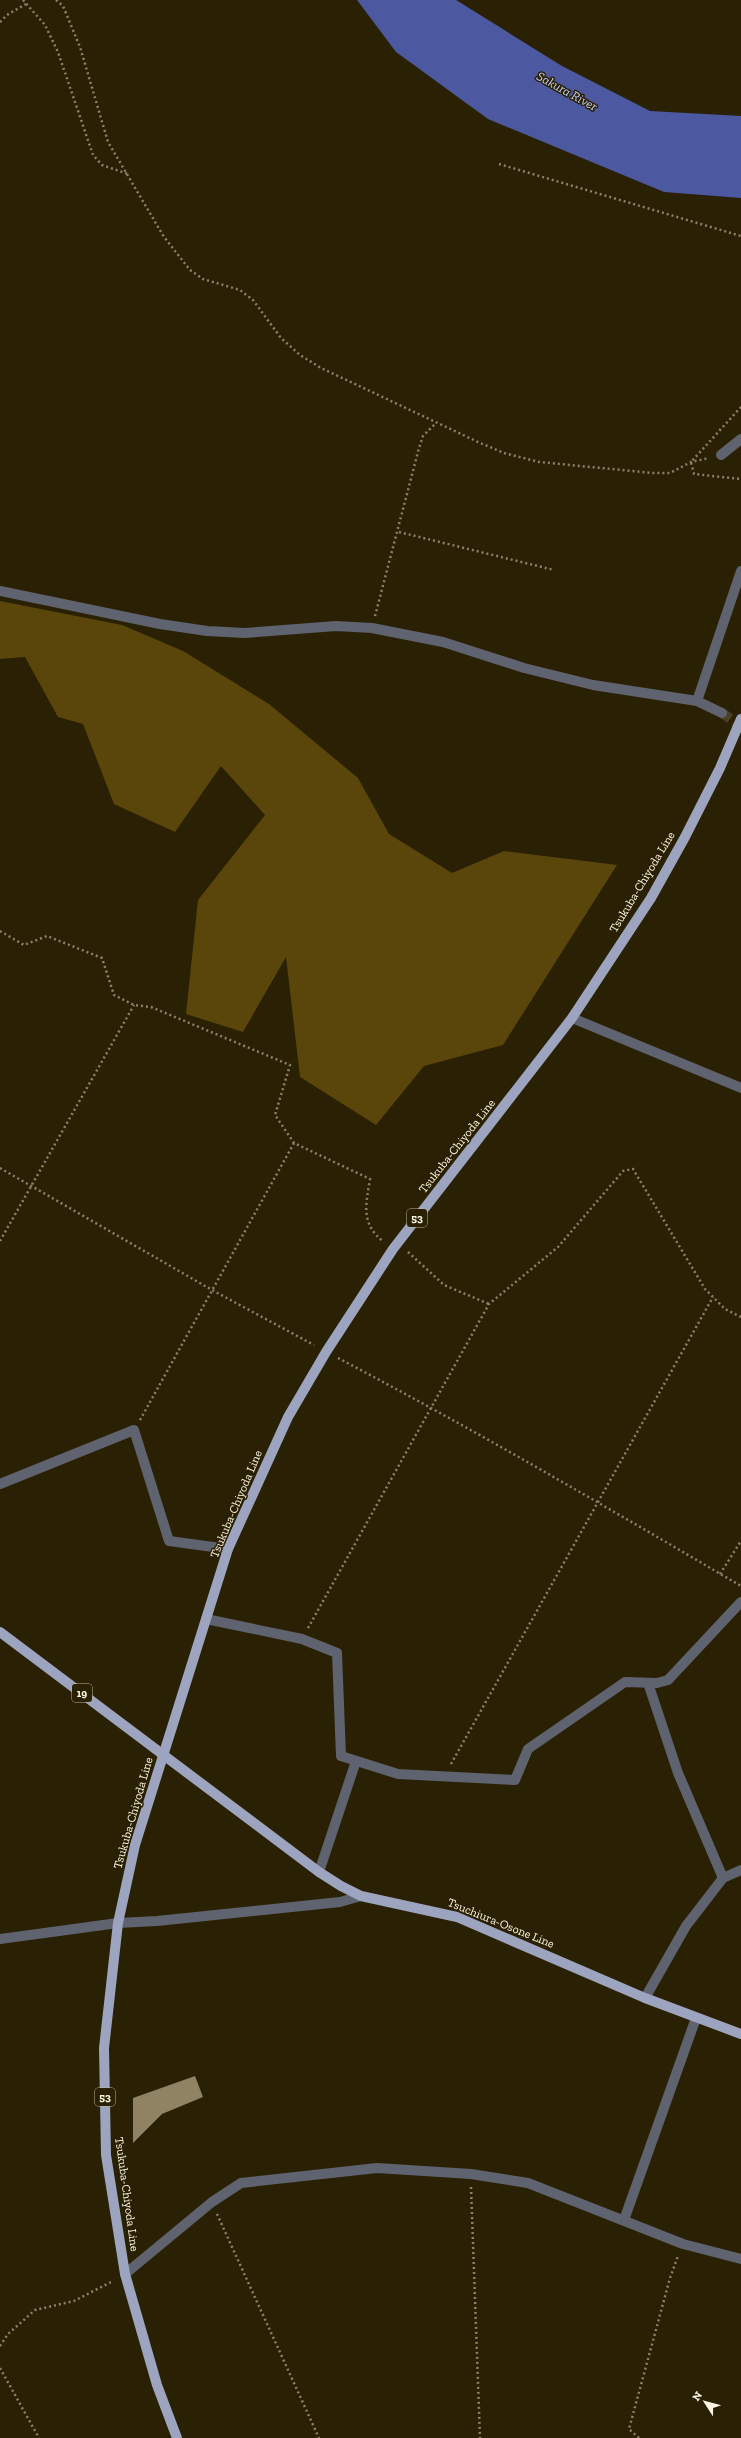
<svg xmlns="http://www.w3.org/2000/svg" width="741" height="2438" viewBox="0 0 741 2438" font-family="'Zilla Slab',serif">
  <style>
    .green { fill: #5a460a }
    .water { fill: #4c59a1 }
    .building { fill: #908364 }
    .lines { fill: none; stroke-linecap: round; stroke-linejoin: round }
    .minor-tunnel { stroke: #494025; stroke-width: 10; stroke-dasharray: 10 5; stroke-linecap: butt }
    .path { stroke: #8b826b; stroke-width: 2.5; stroke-dasharray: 2 3; stroke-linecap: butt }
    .minor { stroke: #5f626f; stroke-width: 10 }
    .major { stroke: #9da4bf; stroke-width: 10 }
    .labels { text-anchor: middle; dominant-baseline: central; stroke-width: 3; stroke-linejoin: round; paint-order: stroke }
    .shield { fill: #2a2003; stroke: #bcb4a0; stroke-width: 1 }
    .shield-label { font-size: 11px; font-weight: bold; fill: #fbf4e3 }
    .street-label { font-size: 12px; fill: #fbf4e3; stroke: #2a2003 }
    .water-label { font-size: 13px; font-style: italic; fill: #c4cef7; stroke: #2a2003 }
  </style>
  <rect width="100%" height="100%" fill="#2a2003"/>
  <path class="green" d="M0,601l122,24 61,26 86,53 89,74 31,56 63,39 52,-22 113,14 -114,180 -79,21 -48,59 -76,-48 -14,-120 -43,75 -57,-18 12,-114 67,-85 -44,-49 -46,66 -61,-28 -31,-80 -25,-7 -33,-60 -25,2z"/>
  <path class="water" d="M357,0h99l106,66 88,45 91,5v82l-77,-6 -176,-73 -92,-67z"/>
  <path class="building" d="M195,2076l8,21 -41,17 -29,29v-45z"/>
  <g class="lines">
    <path class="minor-tunnel" d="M722,713l19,13"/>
    <g class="path">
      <path d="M23,0l22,25 13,27 35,103 9,10 26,9"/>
      <path d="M56,0l7,6 17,41 28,95 56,95 26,33 13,9 37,11 13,10 28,38 19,17 21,13 157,74 26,11 35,9 114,11h17l21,-11 18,-4"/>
      <path d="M0,22l7,-7 19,-11"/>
      <path d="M499,164l242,72"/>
      <path d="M741,407l-50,55 3,12 47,5"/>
      <path d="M399,532l155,38"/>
      <path d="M375,616l44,-168 4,-12 13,-13"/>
      <path d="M0,931l24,14 23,-9 55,22 12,37 20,10 17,2 139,58 -15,50 19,28 76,36c-4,25 -10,45 14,63"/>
      <path d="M0,1168l212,122 102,55"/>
      <path d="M0,1241l134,-236"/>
      <path d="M408,1252l36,33 45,19"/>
      <path d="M338,1358c137,72 270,150 403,228"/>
      <path d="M140,1420l154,-277"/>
      <path d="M720,1574l21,-33"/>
      <path d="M308,1628l181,-324 69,-57 65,-76 10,-2 72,120 20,20 16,8"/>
      <path d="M451,1764l262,-467"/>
      <path d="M471,2187l9,251"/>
      <path d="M217,2214l102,224"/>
      <path d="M0,2346l8,-12 27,-24 39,-9 39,-20"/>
      <path d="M0,2368l39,70"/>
      <path d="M639,2438l-10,-9 41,-151 8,-22"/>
    </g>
    <g class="minor">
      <path d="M721,455l20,-16"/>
      <path d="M0,591l160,33 47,7 38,2 91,-7 36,2 71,14 81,26 69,17 104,16 25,12"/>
      <path d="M697,701l44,-130"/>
      <path d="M572,1018l169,70"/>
      <path d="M0,1484l134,-54 35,111 59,8"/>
      <path d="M206,1619l96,20 35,14 4,103 57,18 117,6 13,-31 97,-67 32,1 11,-3 73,-78"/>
      <path d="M648,1683l30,90 45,105"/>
      <path d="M319,1872l37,-111"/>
      <path d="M0,1939l118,-16 39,-2 183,-19 21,-6"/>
      <path d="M645,1998l41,-72 37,-48 18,-8"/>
      <path d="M624,2220l72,-202"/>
      <path d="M125,2274l87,-72 29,-19 136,-15 94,6 57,9 155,61 58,15"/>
    </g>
    <g class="major">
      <path d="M0,1632l319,240 22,14 20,10 96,21 188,81 96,36"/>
      <path d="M177,2438l-20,-53 -32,-111 -19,-119 -2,-107 14,-125 17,-78 93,-296 60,-132 38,-65 67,-103 179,-231 79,-120 34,-61 35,-69 21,-49"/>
    </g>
  </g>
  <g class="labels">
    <g class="shield">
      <rect x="407" y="1209" width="20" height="18" rx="3"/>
      <rect x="72" y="1684" width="20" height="18" rx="3"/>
      <rect x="95" y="2088" width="20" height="18" rx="3"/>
    </g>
    <g class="shield-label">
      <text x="417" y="1218">53</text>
      <text x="82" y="1693">19</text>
      <text x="105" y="2097">53</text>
    </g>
    <g class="street-label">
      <text transform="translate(642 882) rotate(-59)">Tsukuba-Chiyoda Line</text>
      <text transform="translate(457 1146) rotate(-52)">Tsukuba-Chiyoda Line</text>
      <text transform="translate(236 1504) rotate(-67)">Tsukuba-Chiyoda Line</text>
      <text transform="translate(133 1813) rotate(-74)">Tsukuba-Chiyoda Line</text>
      <text transform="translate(501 1923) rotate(22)">Tsuchiura-Osone Line</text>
      <text transform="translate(127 2194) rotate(82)">Tsukuba-Chiyoda Line</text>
    </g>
    <g class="water-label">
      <text transform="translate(567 91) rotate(29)">Sakura River</text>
    </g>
  </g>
  <g transform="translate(705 2402) rotate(306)" stroke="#2a2003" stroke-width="3" paint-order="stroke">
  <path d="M0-3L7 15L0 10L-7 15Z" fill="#fbf4e3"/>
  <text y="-6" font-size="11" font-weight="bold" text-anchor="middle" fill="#fbf4e3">N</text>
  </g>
</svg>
